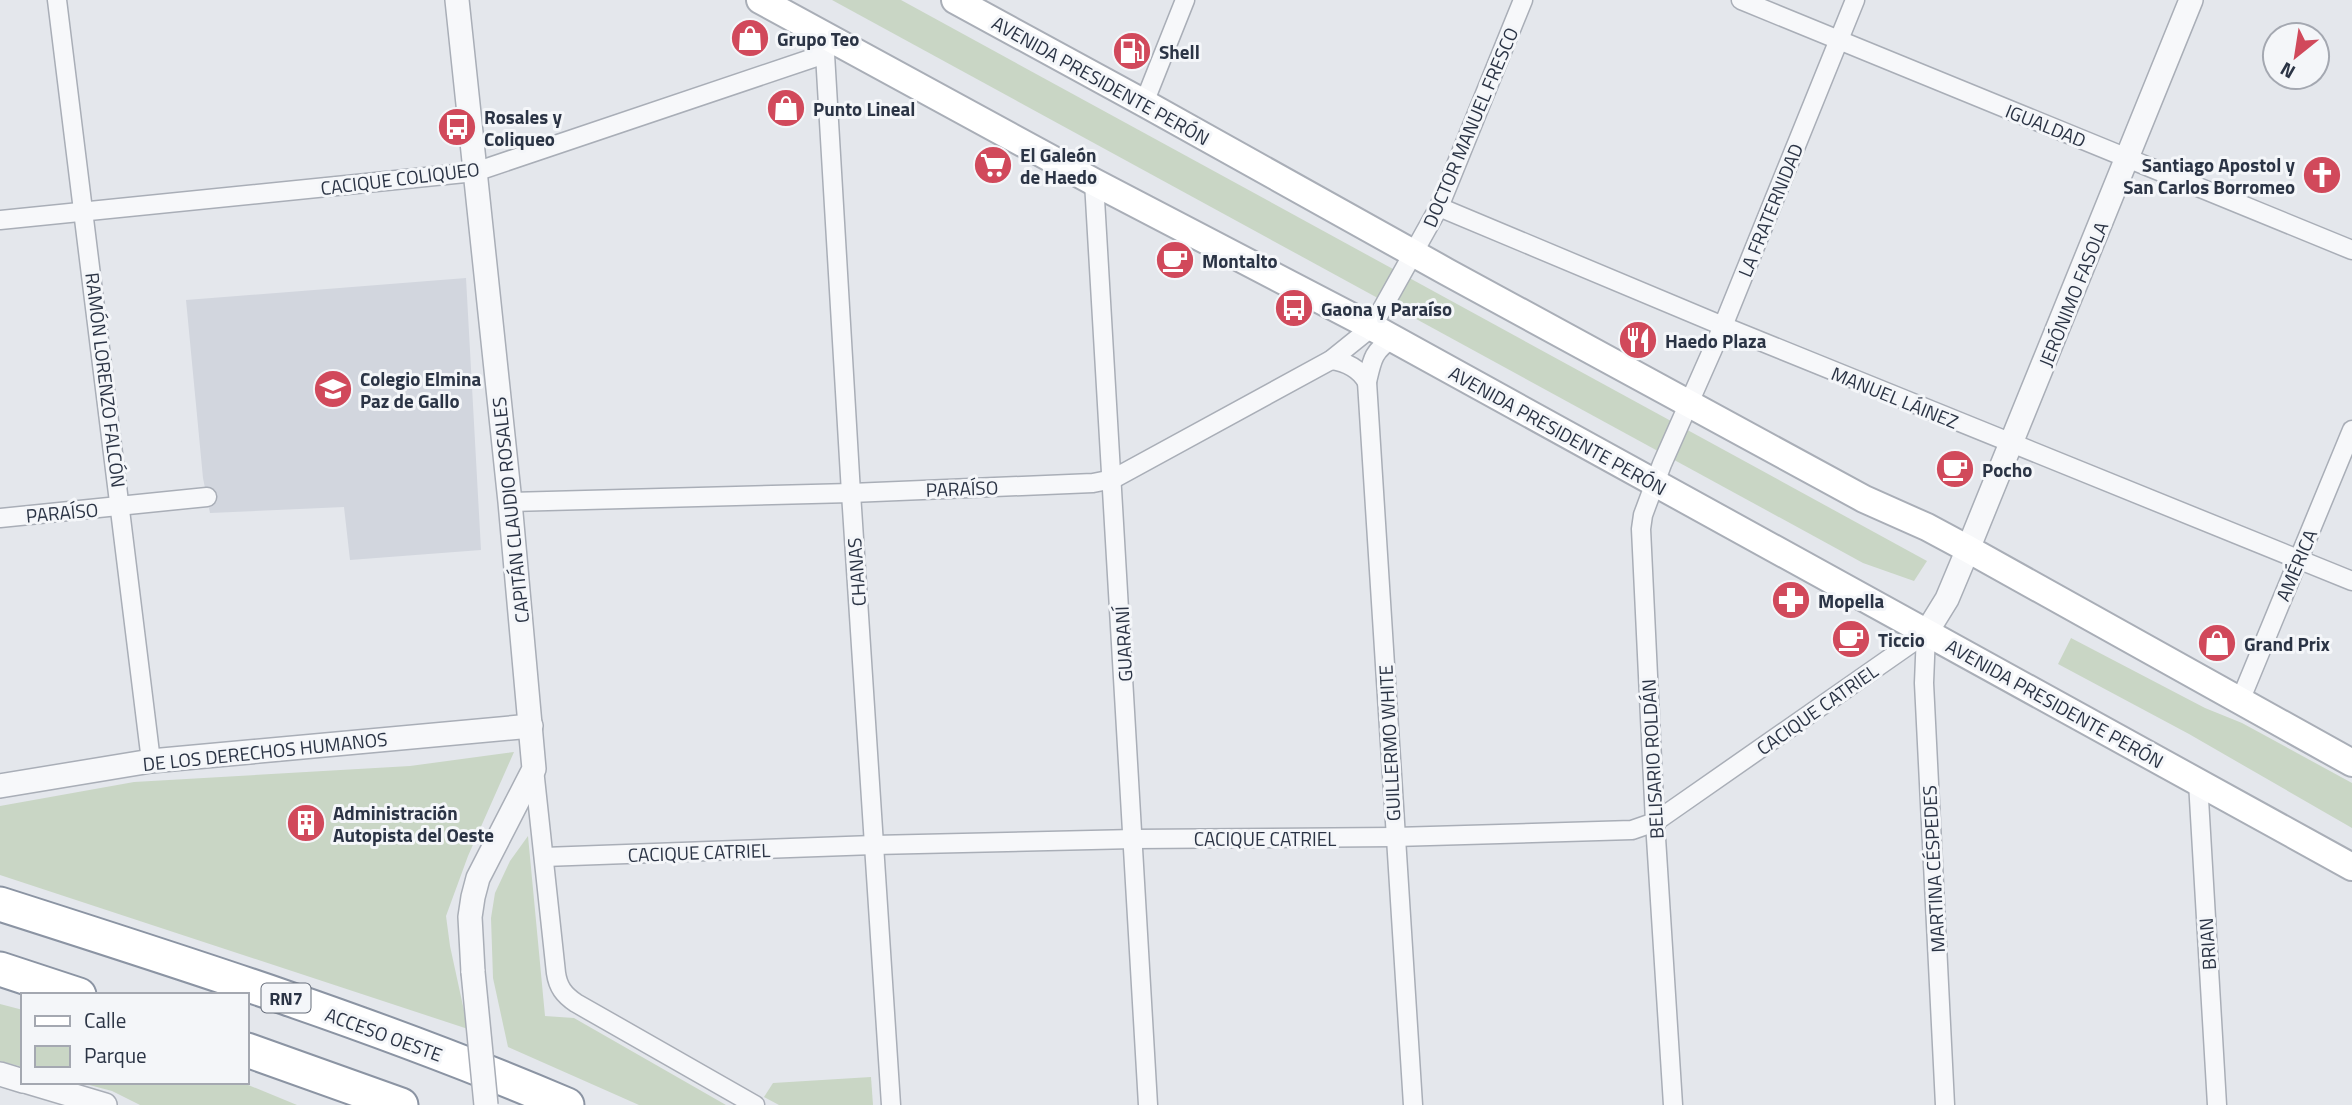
<svg xmlns="http://www.w3.org/2000/svg" width="2352" height="1105" viewBox="0 0 2352 1105" font-family="'Titillium Web',sans-serif">
  <style>
    .built { fill: #d2d6de }
    .green { fill: #c9d6c5 }
    .lines { fill: none; stroke-linecap: round; stroke-linejoin: round }
    .minor-casing { stroke: #a9aeb7; stroke-width: 21 }
    .tertiary-casing { stroke: #a9aeb7; stroke-width: 26 }
    .secondary-casing { stroke: #a9aeb7; stroke-width: 30 }
    .motorway-casing { stroke: #8b94a3; stroke-width: 37 }
    .minor { stroke: #f7f8fa; stroke-width: 18 }
    .tertiary { stroke: #f7f8fa; stroke-width: 23 }
    .secondary { stroke: #fff; stroke-width: 26 }
    .motorway { stroke: #fff; stroke-width: 33 }
    .tertiary-bridge-casing { stroke: #a9aeb7; stroke-width: 26; stroke-linecap: butt }
    .tertiary-bridge { stroke: #f7f8fa; stroke-width: 23 }
    .labels { text-anchor: middle; dominant-baseline: central; stroke-width: 6; stroke-linejoin: round; paint-order: stroke }
    .shield { fill: #f4f6f9; stroke: #676e7b; stroke-width: 2 }
    .shield-label { font-size: 18px; font-weight: bold; fill: #2b3445 }
    .poi-label { font-size: 19px; font-weight: bold; fill: #2b3445; stroke: #f4f6f9; text-anchor: start }
    .street-label { font-size: 19px; fill: #2b3445; stroke: #f4f6f9 }
  </style>
  <rect width="100%" height="100%" fill="#e4e7ec"/>
  <path class="built" d="M466,278l15,272 -131,10 -6,-53 -134,6 -7,-35 -17,-178z"/>
  <g class="green">
    <path d="M832,0h69l1026,561 -13,20 -51,-18z"/>
    <path d="M2071,638l134,70 37,15 110,60v45l-163,-94 -131,-70z"/>
    <path d="M514,752l-46,104 -22,60 4,30 18,83 -468,-154v-69l134,-24 276,-16z"/>
    <path d="M528,836l17,180 29,2 152,87h-87l-131,-58 -15,-69 -2,-60 4,-25 15,-32z"/>
    <path d="M0,1004l23,6v57l-23,-6z"/>
    <path d="M871,1077l2,28h-94l-15,-8 9,-14z"/>
    <path d="M78,1082h163l56,23h-157l-28,-14z"/>
  </g>
  <g class="lines">
    <g class="minor-casing">
      <g id="minor">
        <path d="M57,0l94,761"/>
        <path d="M1741,0l611,250"/>
        <path d="M832,40l-7,14 26,439 40,612"/>
        <path d="M1144,103l41,-103"/>
        <path d="M1094,182l54,923"/>
        <path d="M1439,207l284,119 629,255"/>
        <path d="M0,220l475,-48 350,-118"/>
        <path d="M1392,339c-19,12 -20,21 -25,43l46,723"/>
        <path d="M1331,360c16,2 28,8 36,22"/>
        <path d="M510,502l341,-9 242,-10 20,-4 218,-119 41,-33 67,-120 84,-207"/>
        <path d="M0,518l207,-21"/>
        <path d="M1926,633l-2,50 21,422"/>
        <path d="M2240,701l112,-271"/>
        <path d="M534,769l22,204c2,14 8,22 20,30l179,102"/>
        <path d="M2198,782l19,323"/>
        <path d="M544,857l330,-12 260,-6 261,-2 237,-7 23,-8 271,-189"/>
        <path d="M1673,1105l-18,-283 -14,-293 2,-14 19,-51 61,-138 132,-326"/>
      </g>
    </g>
    <g class="tertiary-casing">
      <g id="tertiary">
        <path d="M457,0l53,502 24,267 -56,109 -5,19 -3,20 3,55"/>
        <path d="M1926,633l21,-34 21,-50 223,-549"/>
        <path d="M0,786l151,-25 380,-35"/>
        <path d="M0,1074l23,7"/>
        <path d="M28,1082l77,23"/>
      </g>
    </g>
    <g class="secondary-casing">
      <g id="secondary">
        <path d="M760,0l334,182 278,145 980,540"/>
        <path d="M955,0l189,103 303,169 417,227 63,28 41,22 384,214"/>
      </g>
    </g>
    <g class="motorway-casing">
      <g id="motorway">
        <path d="M0,904c191,61 382,122 567,201"/>
        <path d="M0,969l79,26"/>
        <path d="M247,1050l154,55"/>
      </g>
    </g>
    <use href="#minor" class="minor"/>
    <use href="#tertiary" class="tertiary"/>
    <use href="#secondary" class="secondary"/>
    <use href="#motorway" class="motorway"/>
    <g class="tertiary-bridge-casing">
      <path id="tertiary-bridge" d="M473,972l13,133"/>
    </g>
    <use href="#tertiary-bridge" class="tertiary-bridge"/>
  </g>
  <defs>
    <g id="shop-disc" transform="scale(2.0125)"><circle r="9.5" fill="#d1495b" stroke="#f4f6f9"/><path d="M-5-2.5h2.3a2.7 3.5 0 0 1 5.4 0H5L5.5 6h-11ZM-1.5-2.5h3a1.5 2.3 0 0 0-3 0Z" fill="#fff"/></g>
    <g id="fuel-disc" transform="scale(2.0125)"><circle r="9.5" fill="#d1495b" stroke="#f4f6f9"/><path d="M-5.5-6h7V0h2V4h1.3V-2.5L3-4.5l.8-.8L6-3V5H2.5V1h-1V6h-7ZM-4.2-4.7v3.2H.2V-4.7Z" fill="#fff"/></g>
    <g id="bus-disc" transform="scale(2.0125)"><circle r="9.5" fill="#d1495b" stroke="#f4f6f9"/><path d="M-5-6H5V4H4V6H2V4H-2V6H-4V4H-5ZM-3.5-4V0h7V-4ZM-3.5 1.2v1.5H-2V1.2ZM2 1.2v1.5H3.5V1.2Z" fill="#fff"/></g>
    <g id="supermarket-disc" transform="scale(2.0125)"><circle r="9.5" fill="#d1495b" stroke="#f4f6f9"/><path d="M-6-5.5h2.5l.6 2H6L4.5 2H-2.5L-4.4-4H-6ZM-1.5 3.2a1.3 1.3 0 1 0 .1 0ZM3 3.2a1.3 1.3 0 1 0 .1 0Z" fill="#fff"/></g>
    <g id="church-disc" transform="scale(2.0125)"><circle r="9.5" fill="#d1495b" stroke="#f4f6f9"/><path d="M-1.2-6h2.4v3.5h3.3v2.4h-3.3V6h-2.4V-.1h-3.3v-2.4h3.3Z" fill="#fff"/></g>
    <g id="cafe-disc" transform="scale(2.0125)"><circle r="9.5" fill="#d1495b" stroke="#f4f6f9"/><path d="M-5.5-4.5H6V0H3Q3 3.5 0 3.5H-2.5Q-5.5 3.5-5.5 0ZM3-3.2v2h1.7v-2ZM-6 4.5H4V6H-6Z" fill="#fff"/></g>
    <g id="restaurant-disc" transform="scale(2.0125)"><circle r="9.5" fill="#d1495b" stroke="#f4f6f9"/><path d="M-5-6h1v4h1v-4h1v4h1v-4h1v5L-1.5 .5V6h-2V.5L-5-1ZM5-6V6H3V1.5H1.5Q1.5-4 5-6Z" fill="#fff"/></g>
    <g id="school-disc" transform="scale(2.0125)"><circle r="9.5" fill="#d1495b" stroke="#f4f6f9"/><path d="M0-5L7-2L0 1L-7-2ZM-4 1L0 2.5L4 1V4Q0 6-4 4Z" fill="#fff"/></g>
    <g id="pharmacy-disc" transform="scale(2.0125)"><circle r="9.5" fill="#d1495b" stroke="#f4f6f9"/><path d="M-2-6h4v4h4v4h-4v4h-4v-4h-4v-4h4Z" fill="#fff"/></g>
    <g id="building-disc" transform="scale(2.0125)"><circle r="9.5" fill="#d1495b" stroke="#f4f6f9"/><path d="M-4-6H4V6H1V3H-1V6H-4ZM-2.5-4.3h1.7v1.8h-1.7ZM.8-4.3h1.7v1.8H.8ZM-2.5-1h1.7V.8h-1.7ZM.8-1h1.7V.8H.8Z" fill="#fff"/></g>
  </defs>
  <g fill-rule="evenodd">
    <use href="#shop-disc" x="750" y="38"/>
    <use href="#fuel-disc" x="1132" y="51"/>
    <use href="#shop-disc" x="786" y="108"/>
    <use href="#bus-disc" x="457" y="127"/>
    <use href="#supermarket-disc" x="993" y="165"/>
    <use href="#church-disc" x="2322" y="175"/>
    <use href="#cafe-disc" x="1175" y="260"/>
    <use href="#bus-disc" x="1294" y="308"/>
    <use href="#restaurant-disc" x="1638" y="340"/>
    <use href="#school-disc" x="333" y="389"/>
    <use href="#cafe-disc" x="1955" y="469"/>
    <use href="#pharmacy-disc" x="1791" y="600"/>
    <use href="#cafe-disc" x="1851" y="639"/>
    <use href="#shop-disc" x="2217" y="643"/>
    <use href="#building-disc" x="306" y="823"/>
  </g>
  <g class="labels">
    <rect class="shield" x="261.5" y="983.5" width="49" height="29" rx="5"/>
    <g class="shield-label">
      <text x="286" y="998">RN7</text>
    </g>
    <g class="poi-label">
      <text x="777" y="38">Grupo Teo</text>
      <text x="1159" y="51">Shell</text>
      <text x="813" y="108">Punto Lineal</text>
      <text x="484" y="116">Rosales y<tspan x="484" dy="22">Coliqueo</tspan></text>
      <text x="1020" y="154">El Galeón<tspan x="1020" dy="22">de Haedo</tspan></text>
      <text x="2295" y="164" text-anchor="end">Santiago Apostol y<tspan x="2295" dy="22">San Carlos Borromeo</tspan></text>
      <text x="1202" y="260">Montalto</text>
      <text x="1321" y="308">Gaona y Paraíso</text>
      <text x="1665" y="340">Haedo Plaza</text>
      <text x="360" y="378">Colegio Elmina<tspan x="360" dy="22">Paz de Gallo</tspan></text>
      <text x="1982" y="469">Pocho</text>
      <text x="1818" y="600">Mopella</text>
      <text x="1878" y="639">Ticcio</text>
      <text x="2244" y="643">Grand Prix</text>
      <text x="333" y="812">Administración<tspan x="333" dy="22">Autopista del Oeste</tspan></text>
    </g>
    <g class="street-label">
      <text transform="translate(1101 80) rotate(29)">AVENIDA PRESIDENTE PERÓN</text>
      <text transform="translate(2046 125) rotate(22)">IGUALDAD</text>
      <text transform="translate(1470 127) rotate(-67)">DOCTOR MANUEL FRESCO</text>
      <text transform="translate(400 178) rotate(-7)">CACIQUE COLIQUEO</text>
      <text transform="translate(1770 210) rotate(-68)">LA FRATERNIDAD</text>
      <text transform="translate(2073 294) rotate(-68)">JERÓNIMO FASOLA</text>
      <text transform="translate(106 380) rotate(83)">RAMÓN LORENZO FALCÓN</text>
      <text transform="translate(1895 397) rotate(22)">MANUEL LÁINEZ</text>
      <text transform="translate(1558 430) rotate(29)">AVENIDA PRESIDENTE PERÓN</text>
      <text transform="translate(962 488) rotate(-2)">PARAÍSO</text>
      <text transform="translate(510 510) rotate(-96)">CAPITÁN CLAUDIO ROSALES</text>
      <text transform="translate(62 512) rotate(-5)">PARAÍSO</text>
      <text transform="translate(2296 565) rotate(-67)">AMÉRICA</text>
      <text transform="translate(856 572) rotate(-94)">CHANAS</text>
      <text transform="translate(1123 644) rotate(-93)">GUARANÍ</text>
      <text transform="translate(2055 703) rotate(29)">AVENIDA PRESIDENTE PERÓN</text>
      <text transform="translate(1817 709) rotate(-35)">CACIQUE CATRIEL</text>
      <text transform="translate(1389 743) rotate(-93)">GUILLERMO WHITE</text>
      <text transform="translate(265 751) rotate(-6)">DE LOS DERECHOS HUMANOS</text>
      <text transform="translate(1652 759) rotate(-93)">BELISARIO ROLDÁN</text>
      <text x="1265" y="838">CACIQUE CATRIEL</text>
      <text transform="translate(699 852) rotate(-2)">CACIQUE CATRIEL</text>
      <text transform="translate(1933 869) rotate(-93)">MARTINA CÉSPEDES</text>
      <text transform="translate(2207 944) rotate(-94)">BRIAN</text>
      <text transform="translate(384 1034) rotate(20)">ACCESO OESTE</text>
    </g>
  </g>
  <rect x="21" y="993" width="228" height="91" fill="#f4f6f9" stroke="#a4a8b1" stroke-width="2"/>
  <rect x="35" y="1016" width="35" height="10" fill="#ffffff" stroke="#a4a8b1" stroke-width="2"/>
  <text x="84" y="1028" font-size="21" fill="#2b3445">Calle</text>
  <rect x="35" y="1046" width="35" height="21" fill="#c9d6c5" stroke="#a4a8b1" stroke-width="2"/>
  <text x="84" y="1063" font-size="21" fill="#2b3445">Parque</text>
  <g transform="translate(2296 56) rotate(210)"><circle r="33" fill="#f4f6f9" stroke="#a4a8b1" stroke-width="2"/>
  <path d="M0-5L12 26L0 18L-12 26Z" fill="#d1495b"/>
  <text y="-10" font-size="19" font-weight="bold" text-anchor="middle" fill="#2b3445">N</text>
  </g>
</svg>
